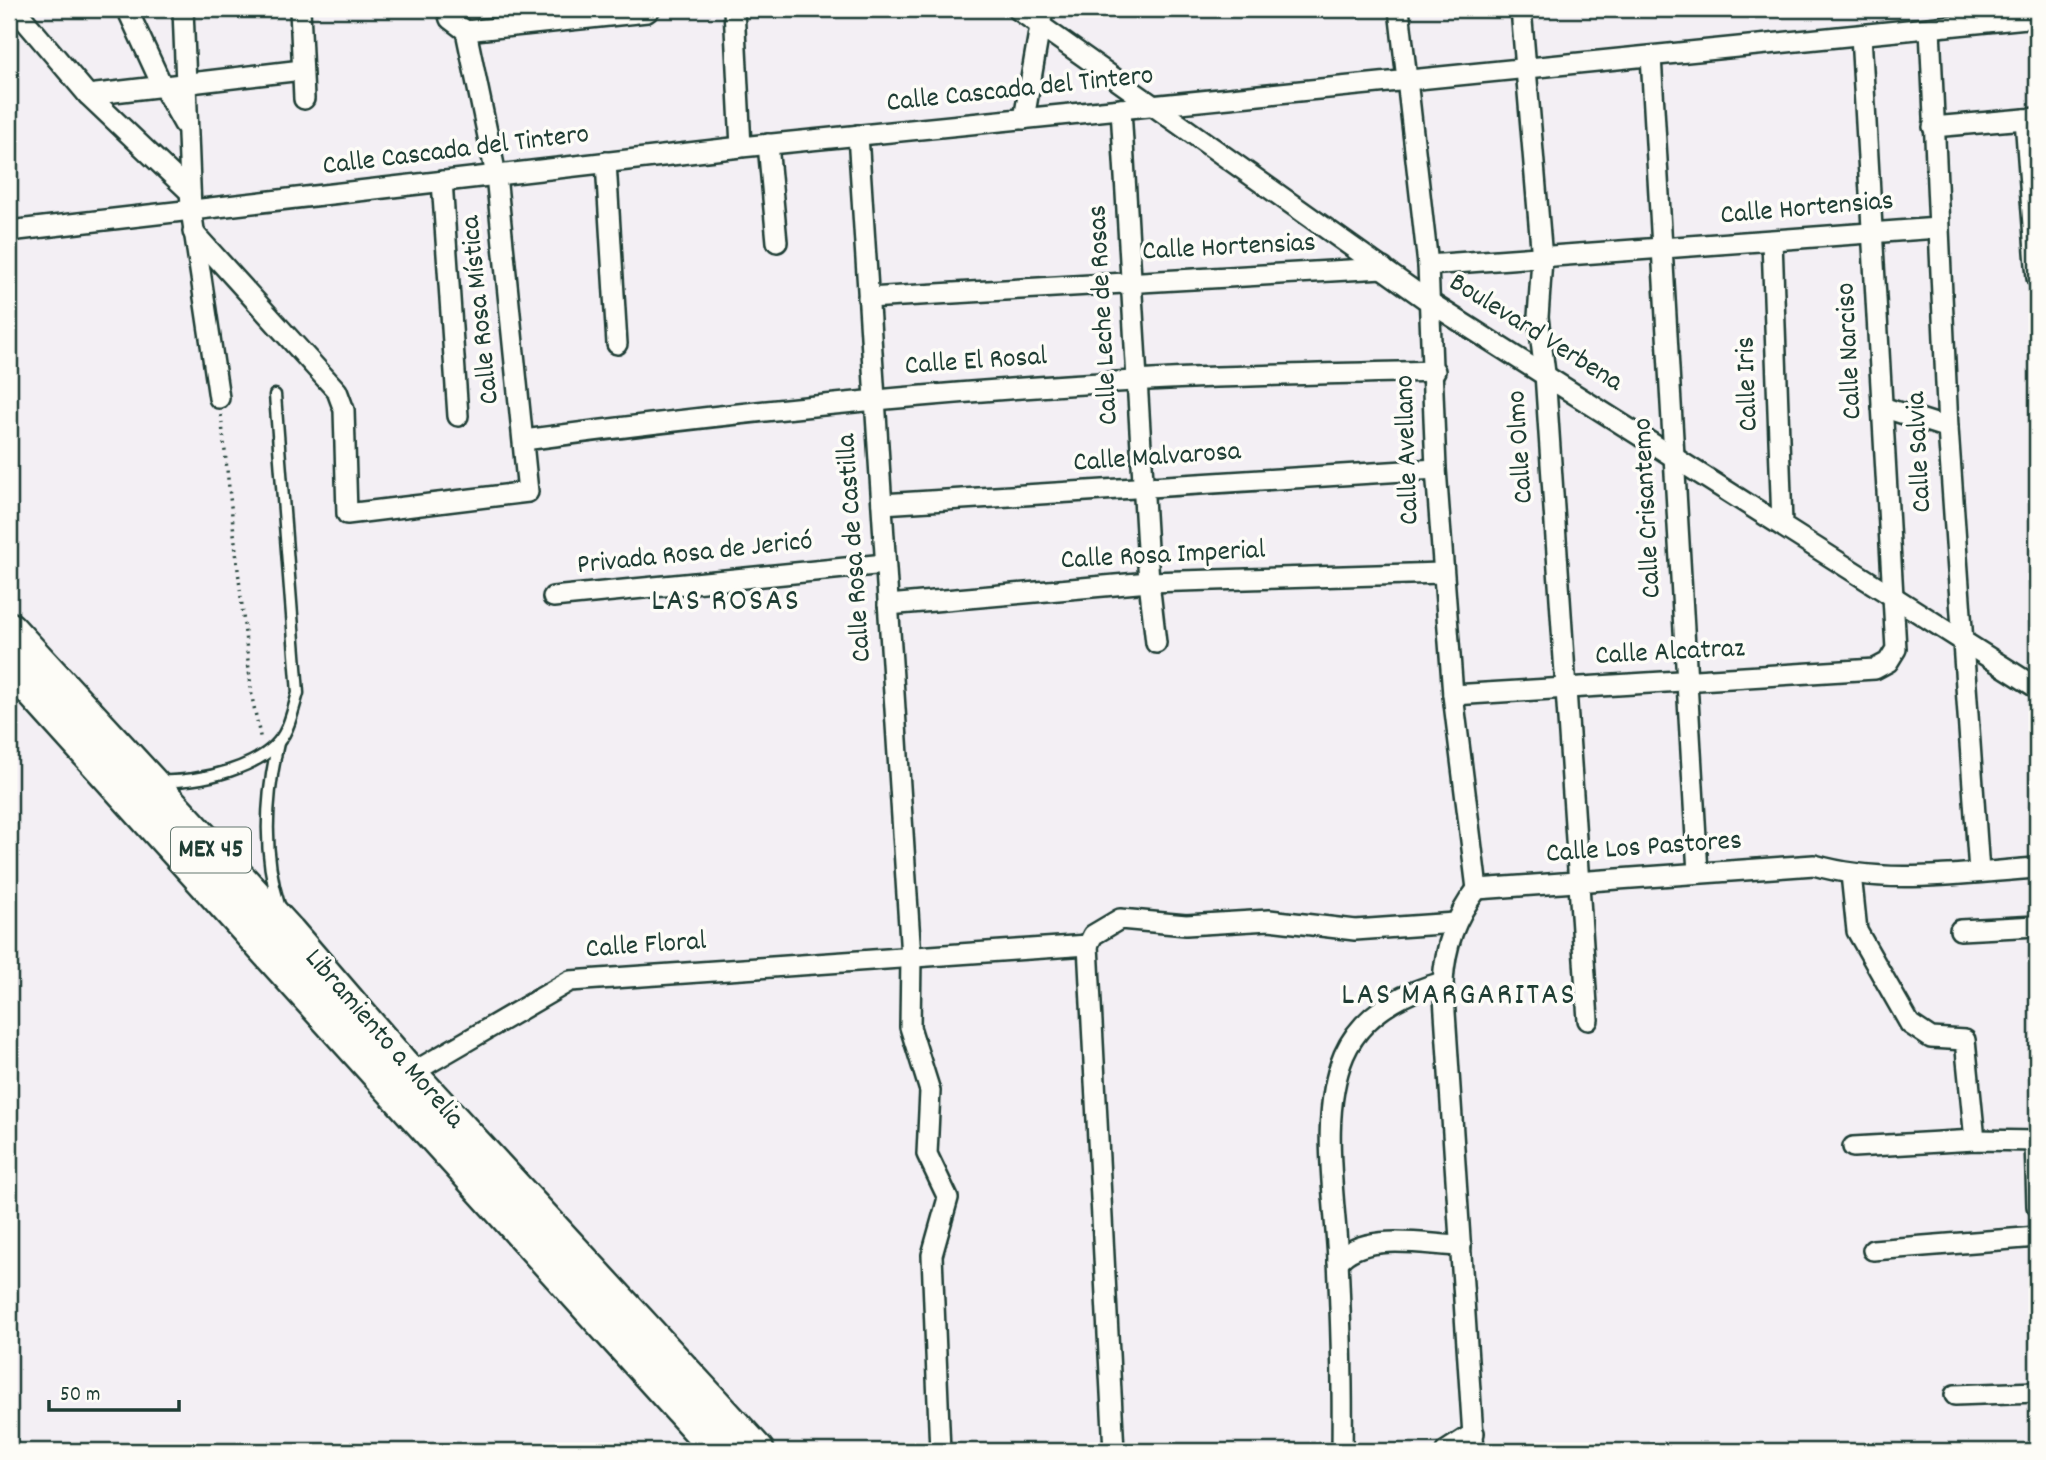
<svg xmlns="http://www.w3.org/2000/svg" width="2046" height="1460" viewBox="0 0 2046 1460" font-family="Dekko,sans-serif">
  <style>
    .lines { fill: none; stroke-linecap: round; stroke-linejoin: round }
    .service-casing { stroke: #1f3d34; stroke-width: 15 }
    .minor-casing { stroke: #1f3d34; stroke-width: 24 }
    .trunk-casing { stroke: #1f3d34; stroke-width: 38 }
    .path { stroke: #1f3d34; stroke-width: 3.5; stroke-dasharray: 2 5; stroke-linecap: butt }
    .service { stroke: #fdfcf7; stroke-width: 10 }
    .minor { stroke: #fdfcf7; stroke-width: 19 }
    .trunk { stroke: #fdfcf7; stroke-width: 33 }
    .labels { text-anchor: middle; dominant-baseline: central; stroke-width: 7; stroke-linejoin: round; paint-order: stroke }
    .shield { fill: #fdfcf7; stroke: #62766e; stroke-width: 2 }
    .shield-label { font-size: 26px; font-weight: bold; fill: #1f3d34 }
    .street-label { font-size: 28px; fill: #1f3d34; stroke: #fdfcf7 }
    .quarter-label { font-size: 32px; letter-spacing: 2px; fill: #1f3d34; stroke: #fdfcf7 }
  </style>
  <rect width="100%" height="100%" fill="#f3eff4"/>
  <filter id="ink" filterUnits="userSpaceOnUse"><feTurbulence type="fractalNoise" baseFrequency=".0143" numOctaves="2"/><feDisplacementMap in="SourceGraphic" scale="14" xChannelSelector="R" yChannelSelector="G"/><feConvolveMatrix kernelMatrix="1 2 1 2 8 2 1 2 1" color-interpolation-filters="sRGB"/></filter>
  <g filter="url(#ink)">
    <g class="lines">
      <g class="service-casing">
        <g id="service">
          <path d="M278,743c-12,53 -16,108 1,162"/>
          <path d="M161,781c36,2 104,-13 123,-47 7,-12 10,-28 14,-41l-23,-298"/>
        </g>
      </g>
      <g class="minor-casing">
        <g id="minor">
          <path d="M15,9l73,86 102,97"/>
          <path d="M127,9l35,76 22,39"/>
          <path d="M183,9l8,201 28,188"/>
          <path d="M300,9l4,90"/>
          <path d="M447,9l3,10 16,12"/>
          <path d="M734,9l7,138"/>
          <path d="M1017,9l414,294 606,385"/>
          <path d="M1399,9l29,256 8,204 17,226 24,194"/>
          <path d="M1521,9l21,250 -4,58 7,56 43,647"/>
          <path d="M1930,28l18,400 31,444"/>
          <path d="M466,31l181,-19 3,-3"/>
          <path d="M1651,56l47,817"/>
          <path d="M88,95l214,-25"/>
          <path d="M1121,109l28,473 7,61"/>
          <path d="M1024,119l19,-110"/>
          <path d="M2025,119l12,159"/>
          <path d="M1933,127l103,-9"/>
          <path d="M858,135l53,822 -1,70 20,64 -3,63 21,44 -16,57 8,196"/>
          <path d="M768,144l9,98"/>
          <path d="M606,162l11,182"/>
          <path d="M442,181l16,235"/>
          <path d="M9,231l732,-84 1296,-130"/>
          <path d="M193,232l144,159 7,19 3,104 181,-22 -32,-317 -30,-144"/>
          <path d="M1772,241l10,283"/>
          <path d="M1428,265l510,-37"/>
          <path d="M868,298l515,-30"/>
          <path d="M1882,407l66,21"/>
          <path d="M524,440c203,-27 405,-48 610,-59 100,-6 200,-7 301,-10"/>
          <path d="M882,504l554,-35"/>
          <path d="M553,597l332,-33"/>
          <path d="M888,605l261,-23 293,-9"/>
          <path d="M1453,695l422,-26 13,-7 8,-13 -35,-614"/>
          <path d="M1851,874l6,57 53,93 21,14 34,2 10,100"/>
          <path d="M1477,889l337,-24c73,21 149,8 223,3"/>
          <path d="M1960,930l77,-4"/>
          <path d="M1088,945l26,506"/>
          <path d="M410,1074l160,-93 518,-36 5,-10 27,-16 66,6 83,-5 86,10 100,-7"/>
          <path d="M2035,1141l2,65"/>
          <path d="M1853,1147l122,-7 62,1"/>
          <path d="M1873,1250l164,-13"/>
          <path d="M1338,1262c24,-31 87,-17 123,-16"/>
          <path d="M1955,1395l82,-3"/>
          <path d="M1342,1451c1,-63 -1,-127 -4,-191 -3,-63 -19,-146 6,-205 18,-41 58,-62 99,-73"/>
          <path d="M1446,1451l28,-18"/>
          <path d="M1474,1451l-31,-469c2,-36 12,-64 34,-93"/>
        </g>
      </g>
      <g class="trunk-casing">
        <g id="trunk">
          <path d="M9,629l279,303 122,142 347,377"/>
          <path d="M9,665l710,786"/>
        </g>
      </g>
      <path class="path" d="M221,415l31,282 9,44"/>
      <use href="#service" class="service"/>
      <use href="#minor" class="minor"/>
      <use href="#trunk" class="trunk"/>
    </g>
  </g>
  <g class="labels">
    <rect class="shield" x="171" y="827.5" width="80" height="45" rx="5"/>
    <g class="shield-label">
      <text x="211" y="850">MEX 45</text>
    </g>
    <g class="street-label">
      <text transform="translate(1020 91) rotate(-6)">Calle Cascada del Tintero</text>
      <text transform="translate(456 152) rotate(-7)">Calle Cascada del Tintero</text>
      <text transform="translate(1807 210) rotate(-5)">Calle Hortensias</text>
      <text transform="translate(1229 249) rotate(-3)">Calle Hortensias</text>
      <text transform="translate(482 310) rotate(-96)">Calle Rosa Mística</text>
      <text transform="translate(1105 315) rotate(-93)">Calle Leche de Rosas</text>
      <text transform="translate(1535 334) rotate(32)">Boulevard Verbena</text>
      <text transform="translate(1851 351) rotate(-93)">Calle Narciso</text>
      <text transform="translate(976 363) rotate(-4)">Calle El Rosal</text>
      <text transform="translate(1749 384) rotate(-92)">Calle Iris</text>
      <text transform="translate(1522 447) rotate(-94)">Calle Olmo</text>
      <text transform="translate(1409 450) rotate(-92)">Calle Avellano</text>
      <text transform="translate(1921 452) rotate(-93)">Calle Salvia</text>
      <text transform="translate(1157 459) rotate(-4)">Calle Malvarosa</text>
      <text transform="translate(1649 508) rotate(-93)">Calle Crisantemo</text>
      <text transform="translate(856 548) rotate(-94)">Calle Rosa de Castilla</text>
      <text transform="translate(695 555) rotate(-6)">Privada Rosa de Jericó</text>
      <text transform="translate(1163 557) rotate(-3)">Calle Rosa Imperial</text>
      <text transform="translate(1670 654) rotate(-3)">Calle Alcatraz</text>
      <text transform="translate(1644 849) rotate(-4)">Calle Los Pastores</text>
      <text transform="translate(646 947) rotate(-4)">Calle Floral</text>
      <text transform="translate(383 1040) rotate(49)">Libramiento a Morelia</text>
    </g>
    <g class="quarter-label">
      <text x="726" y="603">LAS ROSAS</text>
      <text x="1459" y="997">LAS MARGARITAS</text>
    </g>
  </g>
  <rect width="2046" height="1460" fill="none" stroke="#fdfcf7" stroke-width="35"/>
  <rect x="18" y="18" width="2011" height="1425" fill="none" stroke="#1f3d34" stroke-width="2.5" filter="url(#ink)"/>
  <path d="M49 1400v10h130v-10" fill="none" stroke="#1f3d34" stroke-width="3.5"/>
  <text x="60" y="1400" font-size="21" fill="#1f3d34" stroke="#fdfcf7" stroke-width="5" paint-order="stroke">50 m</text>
</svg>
